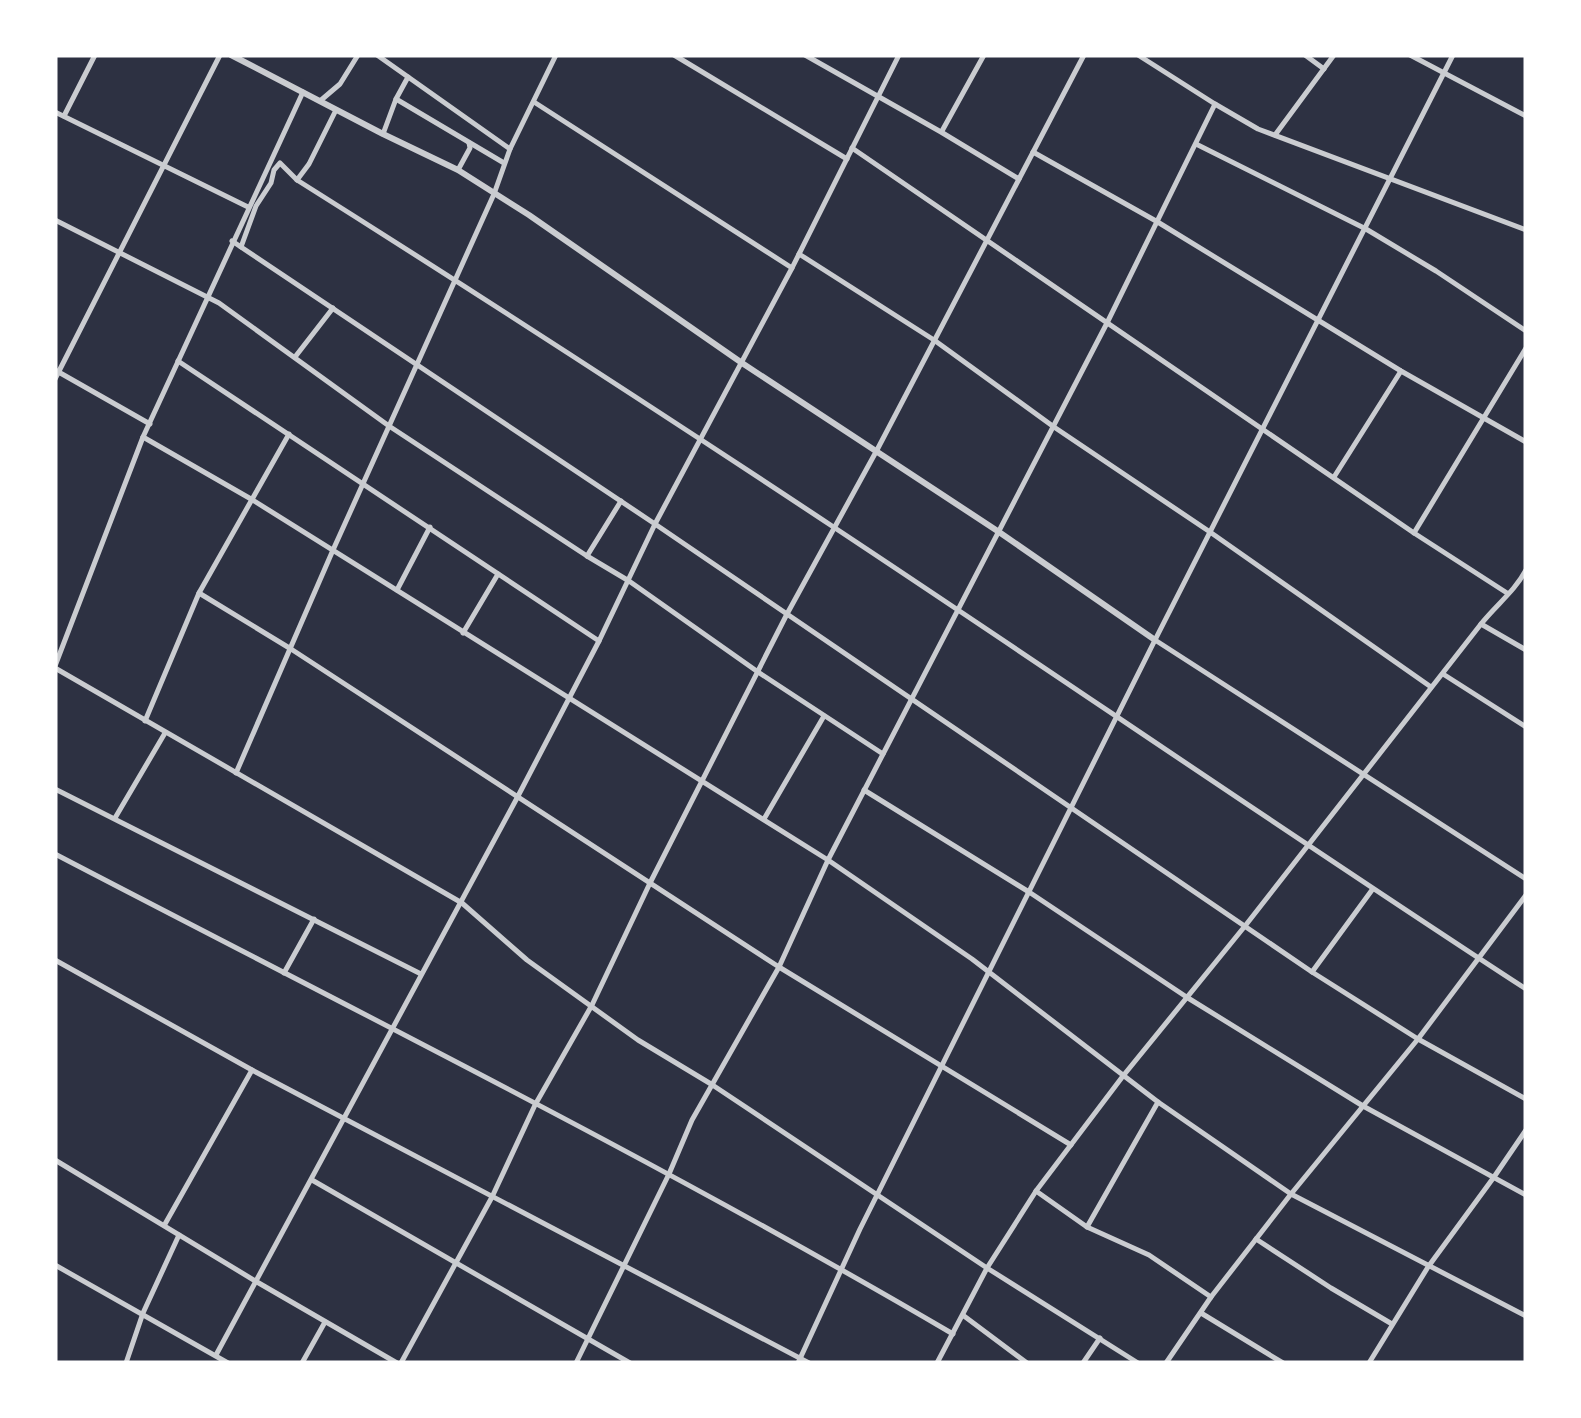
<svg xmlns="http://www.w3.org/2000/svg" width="1581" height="1418" viewBox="0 0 1581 1418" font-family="'Titillium Web',sans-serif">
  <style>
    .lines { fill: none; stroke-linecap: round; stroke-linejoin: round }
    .minor { stroke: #caccd0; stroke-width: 5 }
    .tertiary { stroke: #caccd0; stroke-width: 6 }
  </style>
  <rect width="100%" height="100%" fill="#2d3142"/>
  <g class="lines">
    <g class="minor">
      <path d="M377,55l133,94"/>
      <path d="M674,55l173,104"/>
      <path d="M805,55l136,77 78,47"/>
      <path d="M1138,55l77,49 43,25 268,101"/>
      <path d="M1305,55l19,14"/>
      <path d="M1410,55l116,61"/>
      <path d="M396,99l108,64"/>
      <path d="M320,101l20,-17 18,-29"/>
      <path d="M534,102l258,166"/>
      <path d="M55,112l193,95"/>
      <path d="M64,116l31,-61"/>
      <path d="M942,131l42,-76"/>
      <path d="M383,134l13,-35 12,-22"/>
      <path d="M1275,135l59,-80"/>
      <path d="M1196,144l170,85 70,42 90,60"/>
      <path d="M852,148l562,385 93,60"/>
      <path d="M1033,152l123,69 245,150 125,71"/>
      <path d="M458,170l12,-22 -1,-5"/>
      <path d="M297,180c181,114 360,230 538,348 231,153 459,310 691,461"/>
      <path d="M55,220l164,83 170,123 198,130 42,25 129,91 125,82"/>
      <path d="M232,241l423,283 657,448 106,67 108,60"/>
      <path d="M241,247l15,-41 15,-23 3,-13 6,-7 17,17 12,-16 27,-54"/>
      <path d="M799,254l135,86 120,87 156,105 221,155"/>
      <path d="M295,357l38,-49"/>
      <path d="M178,361l421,280"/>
      <path d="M55,370l95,54"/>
      <path d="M55,379l165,-324"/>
      <path d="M143,437l108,62 577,361 144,99 186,143 133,92 235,122"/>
      <path d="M1334,477l67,-106"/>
      <path d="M1414,533l112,-185"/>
      <path d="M587,556l34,-55"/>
      <path d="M397,590l33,-63"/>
      <path d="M199,593l92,56 488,318 292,178"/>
      <path d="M1481,624l45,26"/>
      <path d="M463,633l35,-59"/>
      <path d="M1155,640l371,239"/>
      <path d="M55,666l88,-229 160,-345"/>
      <path d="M55,668l407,235 65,57 111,80 73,44 276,184 151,95"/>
      <path d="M1443,674l83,53"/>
      <path d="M145,721l54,-128 90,-159"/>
      <path d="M236,773l97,-223 161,-356 16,-45 46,-94"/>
      <path d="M55,789l366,185"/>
      <path d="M864,790l165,102 159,106 175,108 163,89"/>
      <path d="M115,818l50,-85"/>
      <path d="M764,819l60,-103"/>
      <path d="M55,854c301,157 605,308 898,480"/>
      <path d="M55,960l197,110 557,293"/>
      <path d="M1312,972l60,-82"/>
      <path d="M284,973l30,-54"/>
      <path d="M55,1160l202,122 140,81"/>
      <path d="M312,1180l318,183"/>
      <path d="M1036,1191l51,36 62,28 62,42"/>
      <path d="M165,1224l87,-154"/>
      <path d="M1087,1227l71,-125"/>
      <path d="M1256,1239l75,49 61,36"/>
      <path d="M55,1265l173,98"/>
      <path d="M1201,1313l82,50"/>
      <path d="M964,1316l63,47"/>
      <path d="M216,1355l301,-557 82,-157 56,-117 137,-256 107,-213"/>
      <path d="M126,1363l17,-50 36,-78"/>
      <path d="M302,1363l23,-41"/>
      <path d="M401,1363l91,-166 43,-92 57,-100 58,-122 137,-269 90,-164 207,-395"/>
      <path d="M576,1363l93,-189 23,-54 87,-153 49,-107 279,-537 108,-219"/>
      <path d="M798,1363l62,-134 295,-589 298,-585"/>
      <path d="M937,1363l50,-95 49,-77 87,-115 122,-150 236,-302c15,-19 34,-33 45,-54"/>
      <path d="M1083,1363l17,-25"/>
      <path d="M1166,1363l45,-66 80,-103 127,-155 108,-144"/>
      <path d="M1369,1363l59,-96 66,-90 32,-47"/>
    </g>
    <path class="tertiary" d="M231,55l152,79 75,36 71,45 213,148 257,169 156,108"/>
  </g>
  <rect width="1581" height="1418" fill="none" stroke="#ffffff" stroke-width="115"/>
</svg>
